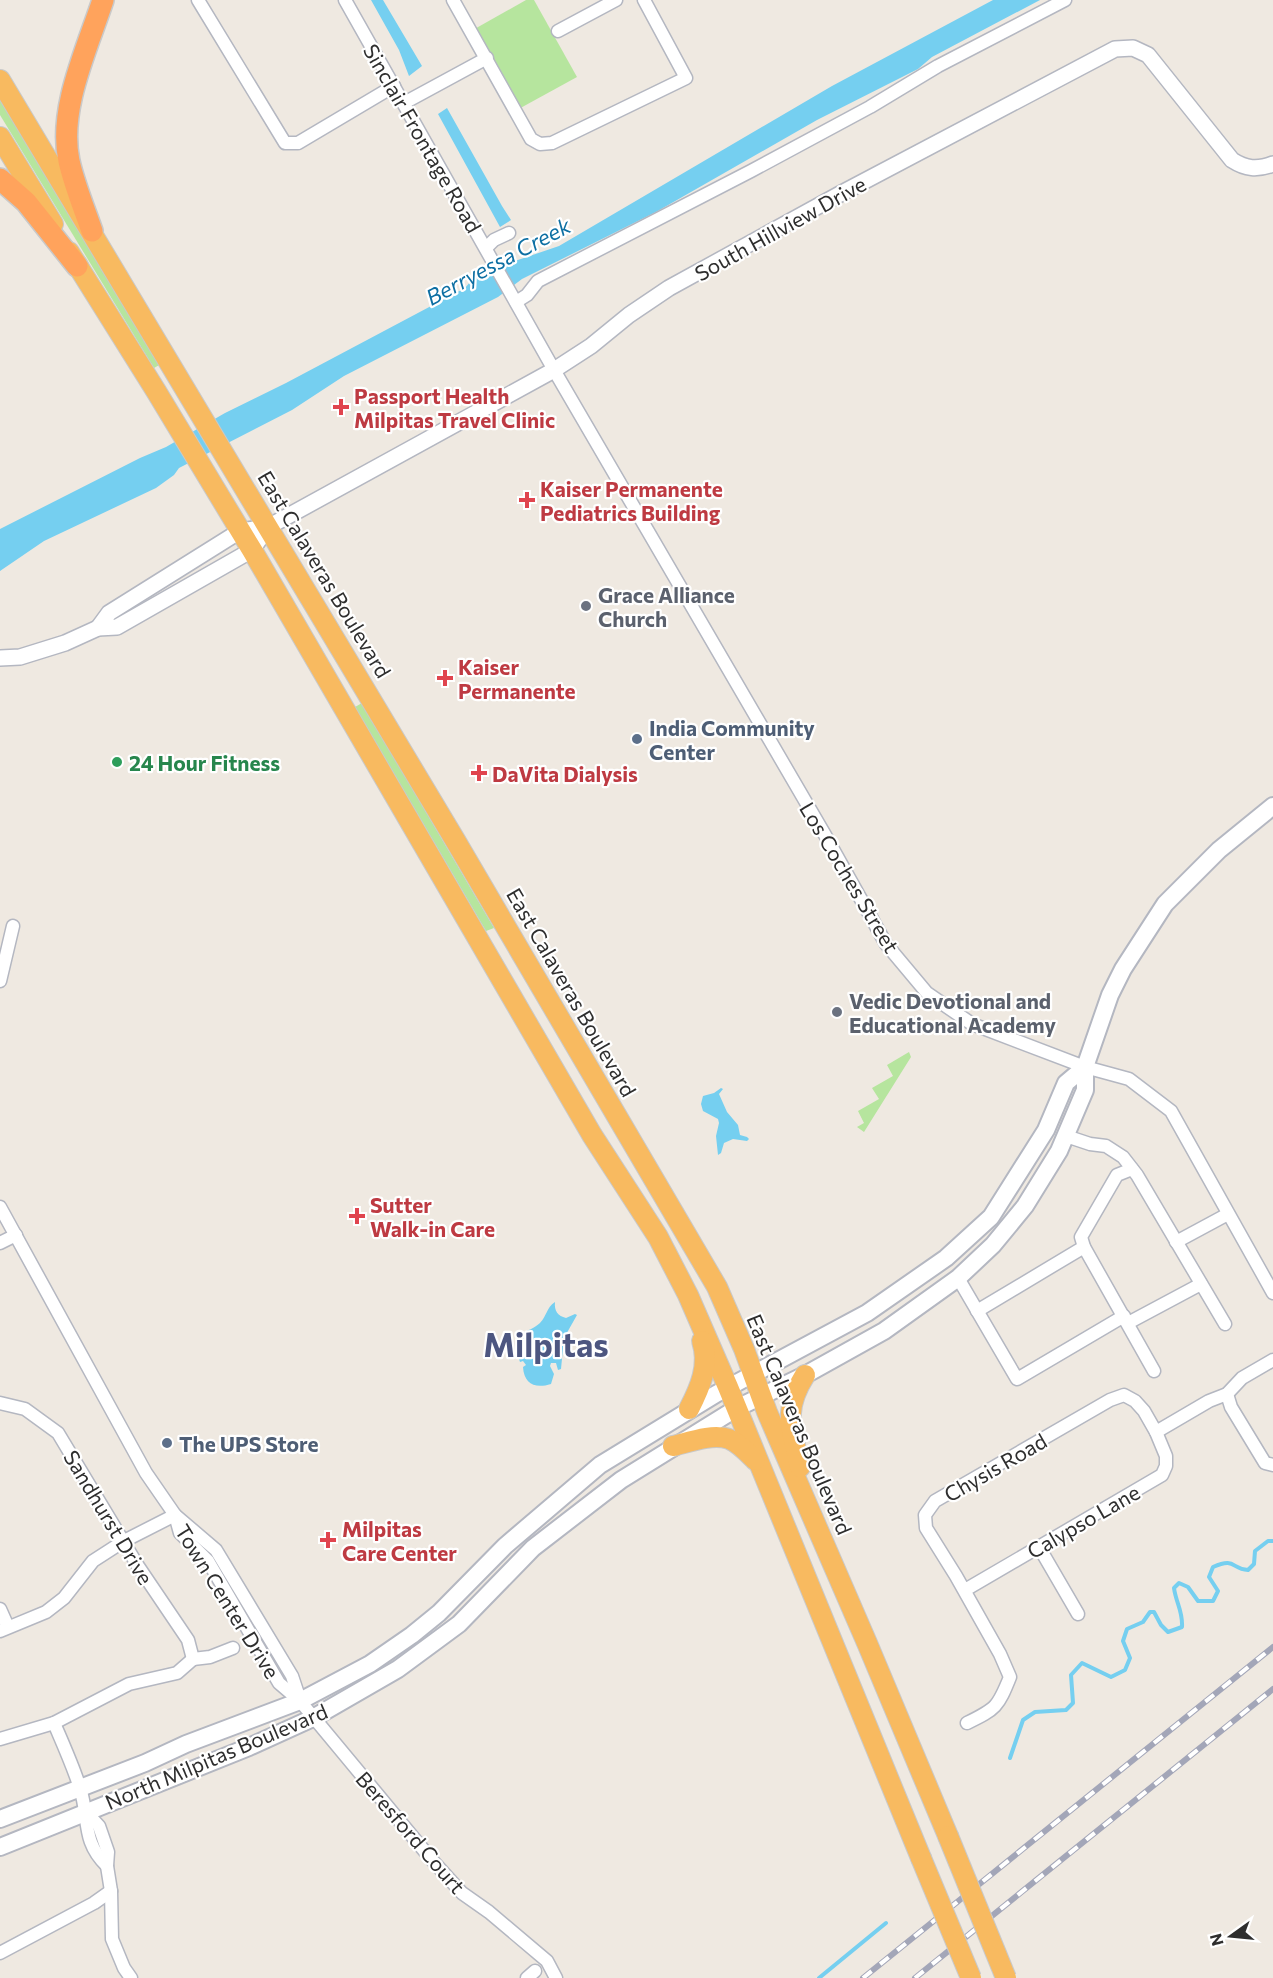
<svg xmlns="http://www.w3.org/2000/svg" width="1273" height="1978" viewBox="0 0 1273 1978" font-family="Commissioner,sans-serif">
  <style>
    .green { fill: #b6e59e }
    .water { fill: #75cff0 }
    .lines { fill: none; stroke-linecap: round; stroke-linejoin: round }
    .stream { stroke: #75cff0; stroke-width: 4 }
    .minor-casing { stroke: #b4b7c1; stroke-width: 15 }
    .tertiary-casing { stroke: #b4b7c1; stroke-width: 18 }
    .secondary-casing { stroke: #b4b7c1; stroke-width: 20 }
    .trunk-casing { stroke: #c9c9c9; stroke-width: 22 }
    .motorway-casing { stroke: #c9c9c9; stroke-width: 24 }
    .minor { stroke: #fff; stroke-width: 12 }
    .tertiary { stroke: #fff; stroke-width: 15 }
    .secondary { stroke: #fff; stroke-width: 16 }
    .trunk { stroke: #f8ba60; stroke-width: 20 }
    .motorway { stroke: #ffa35c; stroke-width: 21 }
    .rail-casing { stroke: #a3a6b8; stroke-width: 6 }
    .rail { stroke: #fff; stroke-width: 4; stroke-dasharray: 11; stroke-linecap: butt }
    .trunk-bridge-casing { stroke: #c9c9c9; stroke-width: 22; stroke-linecap: butt }
    .trunk-bridge { stroke: #f8ba60; stroke-width: 20 }
    .health-dot { fill: #e0444e; stroke: #fff; stroke-width: 2 }
    .worship-dot { fill: #6b7280; stroke: #fff; stroke-width: 2 }
    .service-dot { fill: #5c6f8a; stroke: #fff; stroke-width: 2 }
    .leisure-dot { fill: #2e9e5b; stroke: #fff; stroke-width: 2 }
    .labels { text-anchor: middle; dominant-baseline: central; stroke-width: 4.5; stroke-linejoin: round; paint-order: stroke }
    .street-label { font-size: 21px; fill: #2e2e2e; stroke: #fff }
    .health-label { font-size: 21px; font-weight: bold; fill: #be3a42; stroke: #fff; text-anchor: start }
    .worship-label { font-size: 21px; font-weight: bold; fill: #5b616d; stroke: #fff; text-anchor: start }
    .service-label { font-size: 21px; font-weight: bold; fill: #4e5e75; stroke: #fff; text-anchor: start }
    .leisure-label { font-size: 21px; font-weight: bold; fill: #27864d; stroke: #fff; text-anchor: start }
    .water-label { font-size: 22px; font-style: italic; fill: #0d6fa3; stroke: #fff }
    .town-label { font-size: 33px; font-weight: bold; fill: #4d5680; stroke: #fff }
  </style>
  <rect width="100%" height="100%" fill="#efe9e1"/>
  <g class="green">
    <path d="M526,0h8l43,77 -62,34 -44,-80z"/>
    <path d="M0,99l161,265 -7,4 -154,-253z"/>
    <path d="M362,703l132,225 -8,3 -131,-224z"/>
    <path d="M909,1052l2,5 -47,75 -7,-5 7,-4 -6,-12 21,-12 -7,-11 21,-12 -6,-11z"/>
  </g>
  <g class="water">
    <path d="M371,0h12l39,66 -13,10 -10,-26z"/>
    <path d="M993,0h47l-108,57 -14,12 -101,51 -161,92 -134,67 -24,18 -154,79 -52,34 -113,58 -5,7 -18,13 -112,53 -44,30v-42l140,-71 26,-11 59,-34 61,-30 179,-95 17,-20 30,-6 47,-16 273,-160z"/>
    <path d="M447,108l55,98 9,14 -11,7 -62,-113z"/>
    <path d="M721,1088l2,1 -4,5 8,18 11,13 2,10 7,2 2,2 -2,2 -14,-2 -9,4 -3,10 -3,2 -2,-19 3,-13 -1,-4 -15,-8 -2,-7 2,-8 11,-3z"/>
    <path d="M555,1302c-1,9 3,14 11,16l9,-4 2,1 -13,23 -3,31 -3,1 -2,-7h-5l-1,3 4,8 -3,10c-16,5 -27,0 -28,-17l3,-2 -3,-4 -3,1 -5,-16c7,-19 13,-12 25,-23 7,-7 6,-15 15,-21z"/>
  </g>
  <g class="lines">
    <g class="stream">
      <path d="M508,268v-14"/>
      <path d="M1010,1758l13,-38 12,-8 31,-2 7,-7 -2,-28 11,-12 29,14 14,-7 5,-12 -7,-17 4,-12 16,-7 7,-10h4l7,13 7,7 14,-5c1,-16 -6,-24 -8,-39l5,-5 9,4 10,14h15l5,-10 -9,-14 4,-10c23,-10 18,2 35,3l6,-6 1,-13 13,-10h5"/>
      <path d="M819,1978l67,-55"/>
    </g>
    <g class="minor-casing">
      <g id="minor">
        <path d="M198,0l87,143h13l96,-57"/>
        <path d="M345,0l209,370 271,465 61,109 41,49 45,31 113,43 44,12 42,32 102,182"/>
        <path d="M453,0l78,139 9,5 12,-1 134,-65 -42,-78"/>
        <path d="M558,31l58,-31"/>
        <path d="M404,103l83,-45"/>
        <path d="M486,248l8,-8 15,-7"/>
        <path d="M516,302l11,-7 11,-14 213,-110 119,-64 68,-41 127,-66"/>
        <path d="M0,981l13,-55"/>
        <path d="M1066,1136l24,8 16,2 17,11 14,18 88,149"/>
        <path d="M1132,1169l-15,6 -36,62 3,10 70,124"/>
        <path d="M0,1207l146,266 29,42 41,35 76,126 8,24"/>
        <path d="M1176,1242l52,-28"/>
        <path d="M0,1243l16,-8"/>
        <path d="M958,1278l59,101 107,-63"/>
        <path d="M977,1311l107,-64"/>
        <path d="M1128,1323l73,-39"/>
        <path d="M1227,1394l4,13 34,56 8,2"/>
        <path d="M0,1403l25,6 33,24 80,133 50,74 5,19"/>
        <path d="M1156,1432l53,-31 18,-7 15,-16 31,-18"/>
        <path d="M175,1515l5,18 28,28 71,122 21,18 132,159 30,33 27,19 58,49 9,17"/>
        <path d="M1039,1547l39,67"/>
        <path d="M965,1590l197,-115 4,-9v-10l-10,-24 -12,-21 -9,-10 -11,-6 -14,5 -175,101 -10,14 1,13 30,48 44,78 10,23c-12,30 -14,32 -43,46"/>
        <path d="M0,1609l8,18"/>
        <path d="M0,1631l46,-19 18,-14 29,-37 31,-20 51,-26"/>
        <path d="M193,1659l17,-2 23,-9"/>
        <path d="M54,1723c9,21 19,43 26,65 10,31 1,53 27,78"/>
        <path d="M0,1739l54,-16 75,-39 48,-11 16,-14"/>
        <path d="M86,1812l13,14 9,26 -1,14 4,25 1,48 12,29 7,10"/>
        <path d="M0,1953l94,-50 17,-12"/>
        <path d="M527,1978l8,-7"/>
      </g>
    </g>
    <g class="tertiary-casing">
      <g id="tertiary">
        <path d="M98,628l11,-15 131,-82 28,-4 286,-157 37,-24 38,-31 40,-27 171,-94 275,-145 18,-1 15,7 84,105c14,9 25,10 41,4"/>
        <path d="M0,658l20,-1 45,-14 33,-15 19,-1 135,-77 16,-23"/>
      </g>
    </g>
    <g class="secondary-casing">
      <g id="secondary">
        <path d="M0,1819l145,-56 41,-19 114,-43 70,-37 42,-29 27,-22 66,-67 95,-81 116,-71 151,-81 79,-55 45,-41 55,-87 20,-47 19,-16"/>
        <path d="M0,1847l249,-100 64,-29 85,-49 61,-45 74,-76 88,-68 116,-72 68,-33 79,-44 74,-53 35,-33 32,-39 34,-55 26,-61v-23l25,-72 13,-26 42,-65 54,-54 54,-44"/>
      </g>
    </g>
    <g class="trunk-casing">
      <g id="trunk">
        <path d="M0,80l455,760 262,447 27,62 23,63 100,231 81,193"/>
        <path d="M0,137l53,87"/>
        <path d="M69,252l87,139 96,159 340,585 66,102 30,58 40,92 193,471"/>
        <path d="M689,1409c11,-21 21,-44 13,-68"/>
        <path d="M673,1446c16,-4 40,-13 56,-7 10,4 19,14 26,21"/>
        <path d="M800,1467c-8,-38 -18,-56 5,-92"/>
      </g>
    </g>
    <g class="motorway-casing">
      <g id="motorway">
        <path d="M0,179l26,23 51,64"/>
        <path d="M92,231c-8,-23 -18,-47 -23,-70 -11,-52 18,-112 34,-161"/>
      </g>
    </g>
    <use href="#minor" class="minor"/>
    <use href="#tertiary" class="tertiary"/>
    <use href="#secondary" class="secondary"/>
    <use href="#trunk" class="trunk"/>
    <use href="#motorway" class="motorway"/>
    <g class="rail-casing">
      <g id="rail">
        <path d="M863,1978l410,-331"/>
        <path d="M915,1978l358,-289"/>
      </g>
    </g>
    <use href="#rail" class="rail"/>
    <g class="trunk-bridge-casing">
      <g id="trunk-bridge">
        <path d="M948,1836l58,142"/>
        <path d="M921,1858l50,120"/>
      </g>
    </g>
    <use href="#trunk-bridge" class="trunk-bridge"/>
  </g>
  <g class="health-dot">
    <path d="M338 398h6v6h6v6h-6v6h-6v-6h-6v-6h6z"/>
    <path d="M524 491h6v6h6v6h-6v6h-6v-6h-6v-6h6z"/>
    <path d="M442 669h6v6h6v6h-6v6h-6v-6h-6v-6h6z"/>
    <path d="M476 764h6v6h6v6h-6v6h-6v-6h-6v-6h6z"/>
    <path d="M354 1207h6v6h6v6h-6v6h-6v-6h-6v-6h6z"/>
    <path d="M325 1531h6v6h6v6h-6v6h-6v-6h-6v-6h6z"/>
  </g>
  <g class="worship-dot">
    <circle cx="586" cy="606" r="6"/>
    <circle cx="837" cy="1012" r="6"/>
  </g>
  <g class="service-dot">
    <circle cx="637" cy="739" r="6"/>
    <circle cx="167" cy="1443" r="6"/>
  </g>
  <circle class="leisure-dot" cx="117" cy="762" r="6"/>
  <g class="labels">
    <g class="street-label">
      <text transform="translate(423 138) rotate(60)">Sinclair Frontage Road</text>
      <text transform="translate(780 228) rotate(-29)">South Hillview Drive</text>
      <text transform="translate(325 574) rotate(59)">East Calaveras Boulevard</text>
      <text transform="translate(850 877) rotate(59)">Los Coches Street</text>
      <text transform="translate(572 992) rotate(60)">East Calaveras Boulevard</text>
      <text transform="translate(800 1424) rotate(67)">East Calaveras Boulevard</text>
      <text transform="translate(995 1467) rotate(-30)">Chysis Road</text>
      <text transform="translate(109 1517) rotate(59)">Sandhurst Drive</text>
      <text transform="translate(1083 1521) rotate(-30)">Calypso Lane</text>
      <text transform="translate(228 1601) rotate(58)">Town Center Drive</text>
      <text transform="translate(216 1756) rotate(-23)">North Milpitas Boulevard</text>
      <text transform="translate(411 1832) rotate(49)">Beresford Court</text>
    </g>
    <g class="health-label">
      <text x="354" y="395">Passport Health<tspan x="354" dy="24">Milpitas Travel Clinic</tspan></text>
      <text x="540" y="488">Kaiser Permanente<tspan x="540" dy="24">Pediatrics Building</tspan></text>
      <text x="458" y="666">Kaiser<tspan x="458" dy="24">Permanente</tspan></text>
      <text x="492" y="773">DaVita Dialysis</text>
      <text x="370" y="1204">Sutter<tspan x="370" dy="24">Walk-in Care</tspan></text>
      <text x="342" y="1528">Milpitas<tspan x="342" dy="24">Care Center</tspan></text>
    </g>
    <g class="worship-label">
      <text x="598" y="594">Grace Alliance<tspan x="598" dy="24">Church</tspan></text>
      <text x="849" y="1000">Vedic Devotional and<tspan x="849" dy="24">Educational Academy</tspan></text>
    </g>
    <g class="service-label">
      <text x="649" y="727">India Community<tspan x="649" dy="24">Center</tspan></text>
      <text x="179" y="1443">The UPS Store</text>
    </g>
    <g class="leisure-label">
      <text x="129" y="762">24 Hour Fitness</text>
    </g>
    <g class="water-label">
      <text transform="translate(498 261) rotate(-28)">Berryessa Creek</text>
    </g>
    <g class="town-label">
      <text x="546" y="1343">Milpitas</text>
    </g>
  </g>
  <g transform="translate(1231 1936) rotate(255)" stroke="#ffffff" stroke-width="4.5" paint-order="stroke">
  <path d="M0-4.5L10 22L0 15L-10 22Z" fill="#2e2e2e"/>
  <text y="-9" font-size="16" font-weight="bold" text-anchor="middle" fill="#2e2e2e">N</text>
  </g>
</svg>
